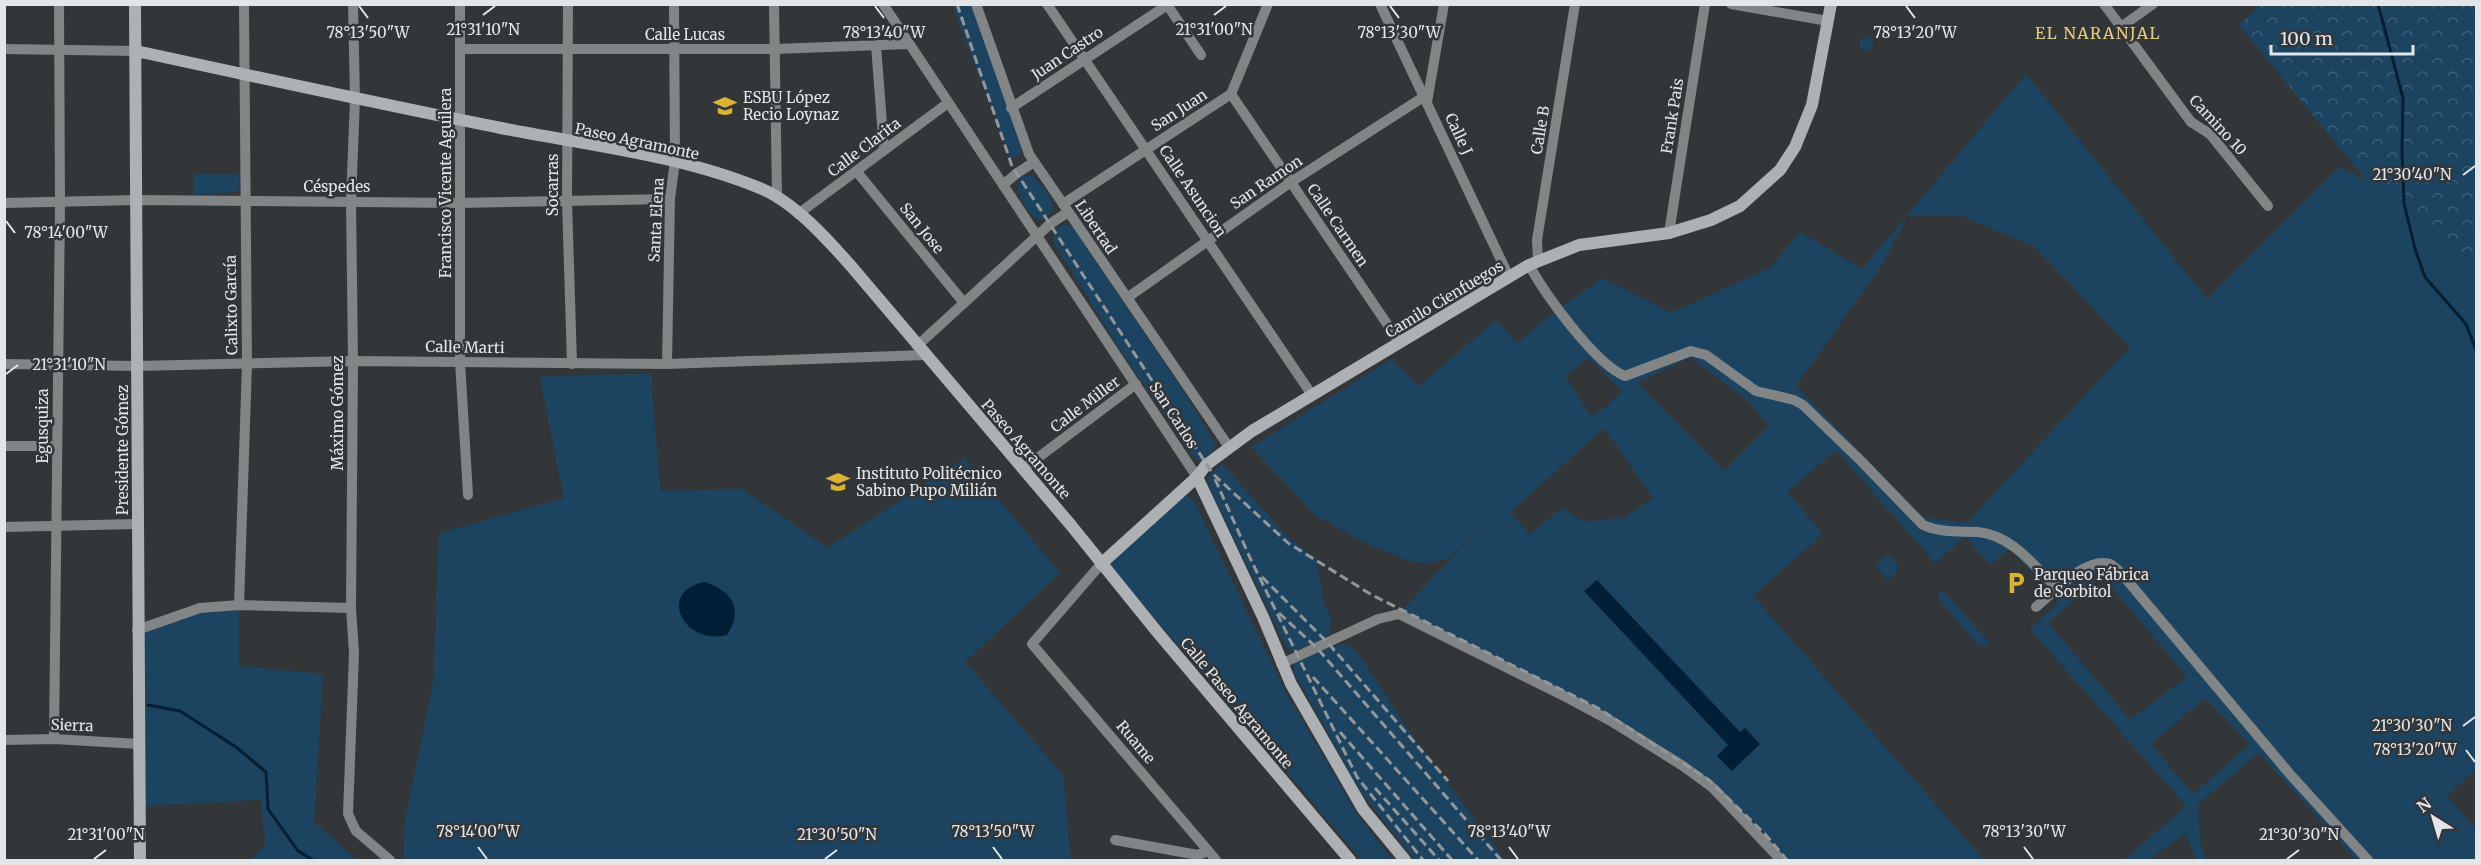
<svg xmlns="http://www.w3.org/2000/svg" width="2481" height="865" viewBox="0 0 2481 865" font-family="Merriweather,serif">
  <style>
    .grass { fill: #1c4460; fill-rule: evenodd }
    .forest { fill: url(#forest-crowns) }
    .water { fill: #001f36 }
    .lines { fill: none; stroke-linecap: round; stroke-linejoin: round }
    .stream { stroke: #001f36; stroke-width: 3 }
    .street { stroke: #828586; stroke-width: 10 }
    .secondary { stroke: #aeb1b4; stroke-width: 12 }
    .rail { stroke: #94979a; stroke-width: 3; stroke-dasharray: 9 4.5; stroke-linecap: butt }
    .ticks { fill: none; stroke: #e3e6e8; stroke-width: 2 }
    .labels { text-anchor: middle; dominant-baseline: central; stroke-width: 5; stroke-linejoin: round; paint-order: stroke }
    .street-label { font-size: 15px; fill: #e3e6e8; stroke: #323639 }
    .poi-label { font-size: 15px; fill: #e3e6e8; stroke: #323639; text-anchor: start }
    .neighbourhood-label { font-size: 16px; letter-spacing: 1.5px; fill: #e7cc80; stroke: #323639 }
    .ticks-label { font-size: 15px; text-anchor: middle; fill: #e3e6e8; stroke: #323639; stroke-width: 5; stroke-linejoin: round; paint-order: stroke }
  </style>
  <defs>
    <pattern id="forest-crowns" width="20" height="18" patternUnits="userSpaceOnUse" patternTransform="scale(1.5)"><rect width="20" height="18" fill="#1c4460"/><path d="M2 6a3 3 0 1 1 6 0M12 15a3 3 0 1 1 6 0" fill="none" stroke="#3d5f77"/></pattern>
  </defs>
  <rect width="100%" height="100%" fill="#323639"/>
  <g class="grass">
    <path d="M952,5h21l48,142v6l-7,5 -4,-1z"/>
    <circle cx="1866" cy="44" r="7"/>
    <path d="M2026,74l181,225 132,-132 27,13 106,85 4,-4v508l-29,27 29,32v32h-120l-97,-107 -61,51 3,42 5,14h-10l-10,-27 -37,27h-25l62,-54 -156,-177 29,-26 -49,-55 -20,17 -25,-28 -30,26 -99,-113 -49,42 36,42 -70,62 231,264h-203l-72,-80 -111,-72 -199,-94 88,-94 -38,38 -18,5 -22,-2 -45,-19 -49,-27 -64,-68 141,-88 27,27 77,-66 21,23 41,-34 45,-31 68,35 99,-45 30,-36 62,37zM1907,216h54l74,31 95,100 -163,176 -44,-6 -127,-131 88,-124zM1690,357l57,43 22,26 -45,45 -87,-88zM1589,358l33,33 -16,16 -15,9 -26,-40zM1604,428l49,70 -27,19 -41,5 -24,-14 -31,27 -20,-22zM2103,576l84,101 -57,43 -82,-97zM2205,698l45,46 -57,50 -42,-50z"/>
    <path d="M193,174h46l1,11 -4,7 -43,3z"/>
    <path d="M1031,175c11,9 20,19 22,34l-8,10 -8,1c-12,-11 -25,-27 -16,-44z"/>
    <path d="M1063,225h8l111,164 35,58 -17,15 -9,-8 -70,-103 -68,-109 1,-12z"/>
    <path d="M651,373l9,118 82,-2 86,59 136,-90 96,115 -95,89 98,113 8,85h-668l1,-34 29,-143 6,-150 125,-35 -24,-121z"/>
    <path d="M1222,464l65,72 30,24 6,39 8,19 -1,15 -7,6 -29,12 -7,-2 -76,-158 -3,-11 4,-8z"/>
    <path d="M1184,496l5,1 6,6 90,188 71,122 36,47h-30l-248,-289 -3,-6 3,-5z"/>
    <path d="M1886,555l7,3 5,7 -1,7 -9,8 -13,-15z"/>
    <path d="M1943,591l46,51 -1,4 -10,-1 -40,-47v-4z"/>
    <path d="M239,605v61l84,8 -9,148 42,38h-106l15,-16 -4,-44 -122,6 -2,-180z"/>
    <path d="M1343,644l10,4 7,8 46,71 99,133h-90l-53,-66 -69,-123 2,-8 31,-16z"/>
  </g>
  <path class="forest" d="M2261,5h215v256l-4,4 -106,-85 -127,-155z"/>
  <g class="water">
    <path d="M1597,580l143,152 5,-4 15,16 -28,27 -15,-15 11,-11 -144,-154z"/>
    <path d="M705,582c27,9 39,27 22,53 -45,11 -70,-45 -22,-53z"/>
  </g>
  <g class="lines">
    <g class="stream">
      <path d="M2378,4l25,94 -1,53 2,52 11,46 10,28 41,47 10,26"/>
      <path d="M148,705l32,6 56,36 30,25 2,37 30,42 15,9"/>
    </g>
    <g class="street">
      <path d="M353,4l2,95 -4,102 2,160 -2,247 3,45 -6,161 8,17 34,29"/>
      <path d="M460,4v357l8,134"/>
      <path d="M568,4l-1,197 5,163"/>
      <path d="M774,4l3,194"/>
      <path d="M883,4l314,473"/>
      <path d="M976,4l53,150 200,293"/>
      <path d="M1047,4l265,391"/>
      <path d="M1380,4l129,273"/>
      <path d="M1731,4l97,17"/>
      <path d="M2104,4l87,118 19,12 58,72"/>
      <path d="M1168,6l33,49"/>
      <path d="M2121,27l32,-23"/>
      <path d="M876,45l8,105"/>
      <path d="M4,49l132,2"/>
      <path d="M460,49h314l135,-5"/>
      <path d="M1231,94l169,249"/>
      <path d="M1427,102l17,-98"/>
      <path d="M1011,108l158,-104"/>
      <path d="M857,172l107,131"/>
      <path d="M1003,185l14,-12 17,-11"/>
      <path d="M4,203l133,-3 321,3 212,-4"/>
      <path d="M1063,204l168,-110 37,-90"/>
      <path d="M798,214l150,-111"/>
      <path d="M1669,233l36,-229"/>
      <path d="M1538,261l-1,-21 38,-236"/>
      <path d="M1529,265c16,29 66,99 96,111l66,-25 15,4 50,36 38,9 9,5 58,56 62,64c18,8 36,6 55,7 34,3 57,35 80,57"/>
      <path d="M1127,298l164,-116 134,-86"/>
      <path d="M917,346l133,-122 18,-12"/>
      <path d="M4,364l133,2 216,-5 314,3 258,-9"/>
      <path d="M667,364l3,-165 5,-38 -1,-157"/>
      <path d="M4,446h53"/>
      <path d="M1023,469l113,-85"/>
      <path d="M4,527l133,-3"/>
      <path d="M1101,564l-69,80 184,216"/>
      <path d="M239,605l8,-241 -3,-360"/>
      <path d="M2036,607c17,-14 50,-51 74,-43 4,2 8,6 11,9l168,200 79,87"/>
      <path d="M137,630l63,-22 39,-3 112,3"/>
      <path d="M1281,664l97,-45 21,-5 169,84 43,23 72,45 30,22 68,72"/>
      <path d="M54,739l6,-536 -1,-199"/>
      <path d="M4,740l50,-1 85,5"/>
      <path d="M1115,840l83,15 10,-4"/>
    </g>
    <g class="secondary">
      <path d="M135,4l5,856"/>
      <path d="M136,51c121,26 243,53 365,77 86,17 180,27 261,61 33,14 66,51 89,77l219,258 88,109 192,227"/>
      <path d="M1197,477l66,140 28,67 72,125 42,51"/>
      <path d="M1101,564l96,-87 9,-12 46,-34 277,-166 50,-20 90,-12 42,-13 29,-14 40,-36 15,-23 17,-42 19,-101"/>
    </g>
    <g class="rail">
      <path d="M957,4l55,162 201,308 75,69 84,52 226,113 111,72 56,54 22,26"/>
      <path d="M1215,479l36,81 106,217 66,83"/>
      <path d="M1262,577l66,66 120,138"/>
      <path d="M1279,613l38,35 184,212"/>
      <path d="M1313,677l165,183"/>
      <path d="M1340,732l112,128"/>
      <path d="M1375,788l64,72"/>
    </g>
  </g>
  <path class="ticks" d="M359,6l9,12M875,6l9,12M1390,6l9,12M1906,6l9,12M483,15l12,-9M1214,15l12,-9M2463,175l12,-9M6,221l9,12M6,374l12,-9M2463,726l12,-9M2466,750l9,12M478,847l9,12M993,847l9,12M1509,847l9,12M2024,847l9,12M94,859l12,-9M825,859l12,-9M2287,859l12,-9"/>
  <defs>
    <g id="school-bare" transform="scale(1.8)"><path d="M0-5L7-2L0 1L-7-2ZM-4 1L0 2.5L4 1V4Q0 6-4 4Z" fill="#dab333" stroke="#323639" stroke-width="2.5" paint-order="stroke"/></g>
    <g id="parking-bare" transform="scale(1.8)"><path d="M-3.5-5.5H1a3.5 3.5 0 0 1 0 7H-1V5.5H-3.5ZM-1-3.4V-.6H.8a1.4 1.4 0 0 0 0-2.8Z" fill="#dab333" stroke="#323639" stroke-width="2.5" paint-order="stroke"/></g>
  </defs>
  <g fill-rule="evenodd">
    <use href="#school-bare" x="725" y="106"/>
    <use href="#school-bare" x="838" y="482"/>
    <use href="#parking-bare" x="2016" y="583"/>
  </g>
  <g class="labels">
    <g class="street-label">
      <text x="685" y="34">Calle Lucas</text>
      <text transform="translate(1067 53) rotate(-34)">Juan Castro</text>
      <text transform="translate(1179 110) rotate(-33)">San Juan</text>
      <text transform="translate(1672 116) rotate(-81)">Frank Pais</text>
      <text transform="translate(2218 125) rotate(47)">Camino 10</text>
      <text transform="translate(1540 130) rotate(-81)">Calle B</text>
      <text transform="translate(1459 134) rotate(65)">Calle J</text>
      <text transform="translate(637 141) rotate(12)">Paseo Agramonte</text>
      <text transform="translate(864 147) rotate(-37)">Calle Clarita</text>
      <text transform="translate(1266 182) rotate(-34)">San Ramon</text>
      <text transform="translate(445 183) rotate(-90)">Francisco Vicente Aguilera</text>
      <text transform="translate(552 185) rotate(-90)">Socarras</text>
      <text x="337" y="186">Céspedes</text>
      <text transform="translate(1193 191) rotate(56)">Calle Asuncion</text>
      <text transform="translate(656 220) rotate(-87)">Santa Elena</text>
      <text transform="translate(1338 225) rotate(56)">Calle Carmen</text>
      <text transform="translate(1096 227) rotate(56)">Libertad</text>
      <text transform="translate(922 228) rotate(51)">San Jose</text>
      <text transform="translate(1444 299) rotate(-31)">Camilo Cienfuegos</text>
      <text transform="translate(231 305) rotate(-91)">Calixto García</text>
      <text transform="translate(465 347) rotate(1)">Calle Marti</text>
      <text transform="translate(1085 404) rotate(-37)">Calle Miller</text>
      <text transform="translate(337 413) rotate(-90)">Máximo Gómez</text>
      <text transform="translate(1174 415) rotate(57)">San Carlos</text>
      <text transform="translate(42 426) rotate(-90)">Egusquiza</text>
      <text transform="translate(1026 449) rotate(49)">Paseo Agramonte</text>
      <text transform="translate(122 450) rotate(-90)">Presidente Gómez</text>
      <text transform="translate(1237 703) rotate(50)">Calle Paseo Agramonte</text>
      <text transform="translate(72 725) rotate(2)">Sierra</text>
      <text transform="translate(1136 742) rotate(50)">Ruame</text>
    </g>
    <g class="poi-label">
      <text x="743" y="97">ESBU López<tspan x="743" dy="17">Recio Loynaz</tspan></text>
      <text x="856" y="473">Instituto Politécnico<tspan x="856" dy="17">Sabino Pupo Milián</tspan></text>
      <text x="2034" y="574">Parqueo Fábrica<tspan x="2034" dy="17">de Sorbitol</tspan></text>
    </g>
    <g class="neighbourhood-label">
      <text x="2098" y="33">EL NARANJAL</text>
    </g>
  </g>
  <g class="ticks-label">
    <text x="483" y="35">21°31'10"N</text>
    <text x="1214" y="35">21°31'00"N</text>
    <text x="368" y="38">78°13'50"W</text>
    <text x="884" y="38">78°13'40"W</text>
    <text x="1399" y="38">78°13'30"W</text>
    <text x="1915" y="38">78°13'20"W</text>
    <text x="2412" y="180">21°30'40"N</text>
    <text x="66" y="238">78°14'00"W</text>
    <text x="69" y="370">21°31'10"N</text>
    <text x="2412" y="731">21°30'30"N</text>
    <text x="2415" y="755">78°13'20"W</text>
    <text x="478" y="837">78°14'00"W</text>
    <text x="993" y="837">78°13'50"W</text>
    <text x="1509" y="837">78°13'40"W</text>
    <text x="2024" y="837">78°13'30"W</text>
    <text x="106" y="840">21°31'00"N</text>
    <text x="837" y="840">21°30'50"N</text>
    <text x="2299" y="840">21°30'30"N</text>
  </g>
  <rect width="2481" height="865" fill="none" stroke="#e3e6e8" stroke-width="12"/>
  <g transform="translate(2433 817) rotate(323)" stroke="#323639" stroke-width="4.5" paint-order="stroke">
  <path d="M0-4.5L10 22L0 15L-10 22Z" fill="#e3e6e8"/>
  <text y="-9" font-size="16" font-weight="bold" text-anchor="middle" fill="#e3e6e8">N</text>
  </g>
  <path d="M2271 45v9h142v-9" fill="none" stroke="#e3e6e8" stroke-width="3"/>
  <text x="2280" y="45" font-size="18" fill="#e3e6e8" stroke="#323639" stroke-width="4.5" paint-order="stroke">100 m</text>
</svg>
